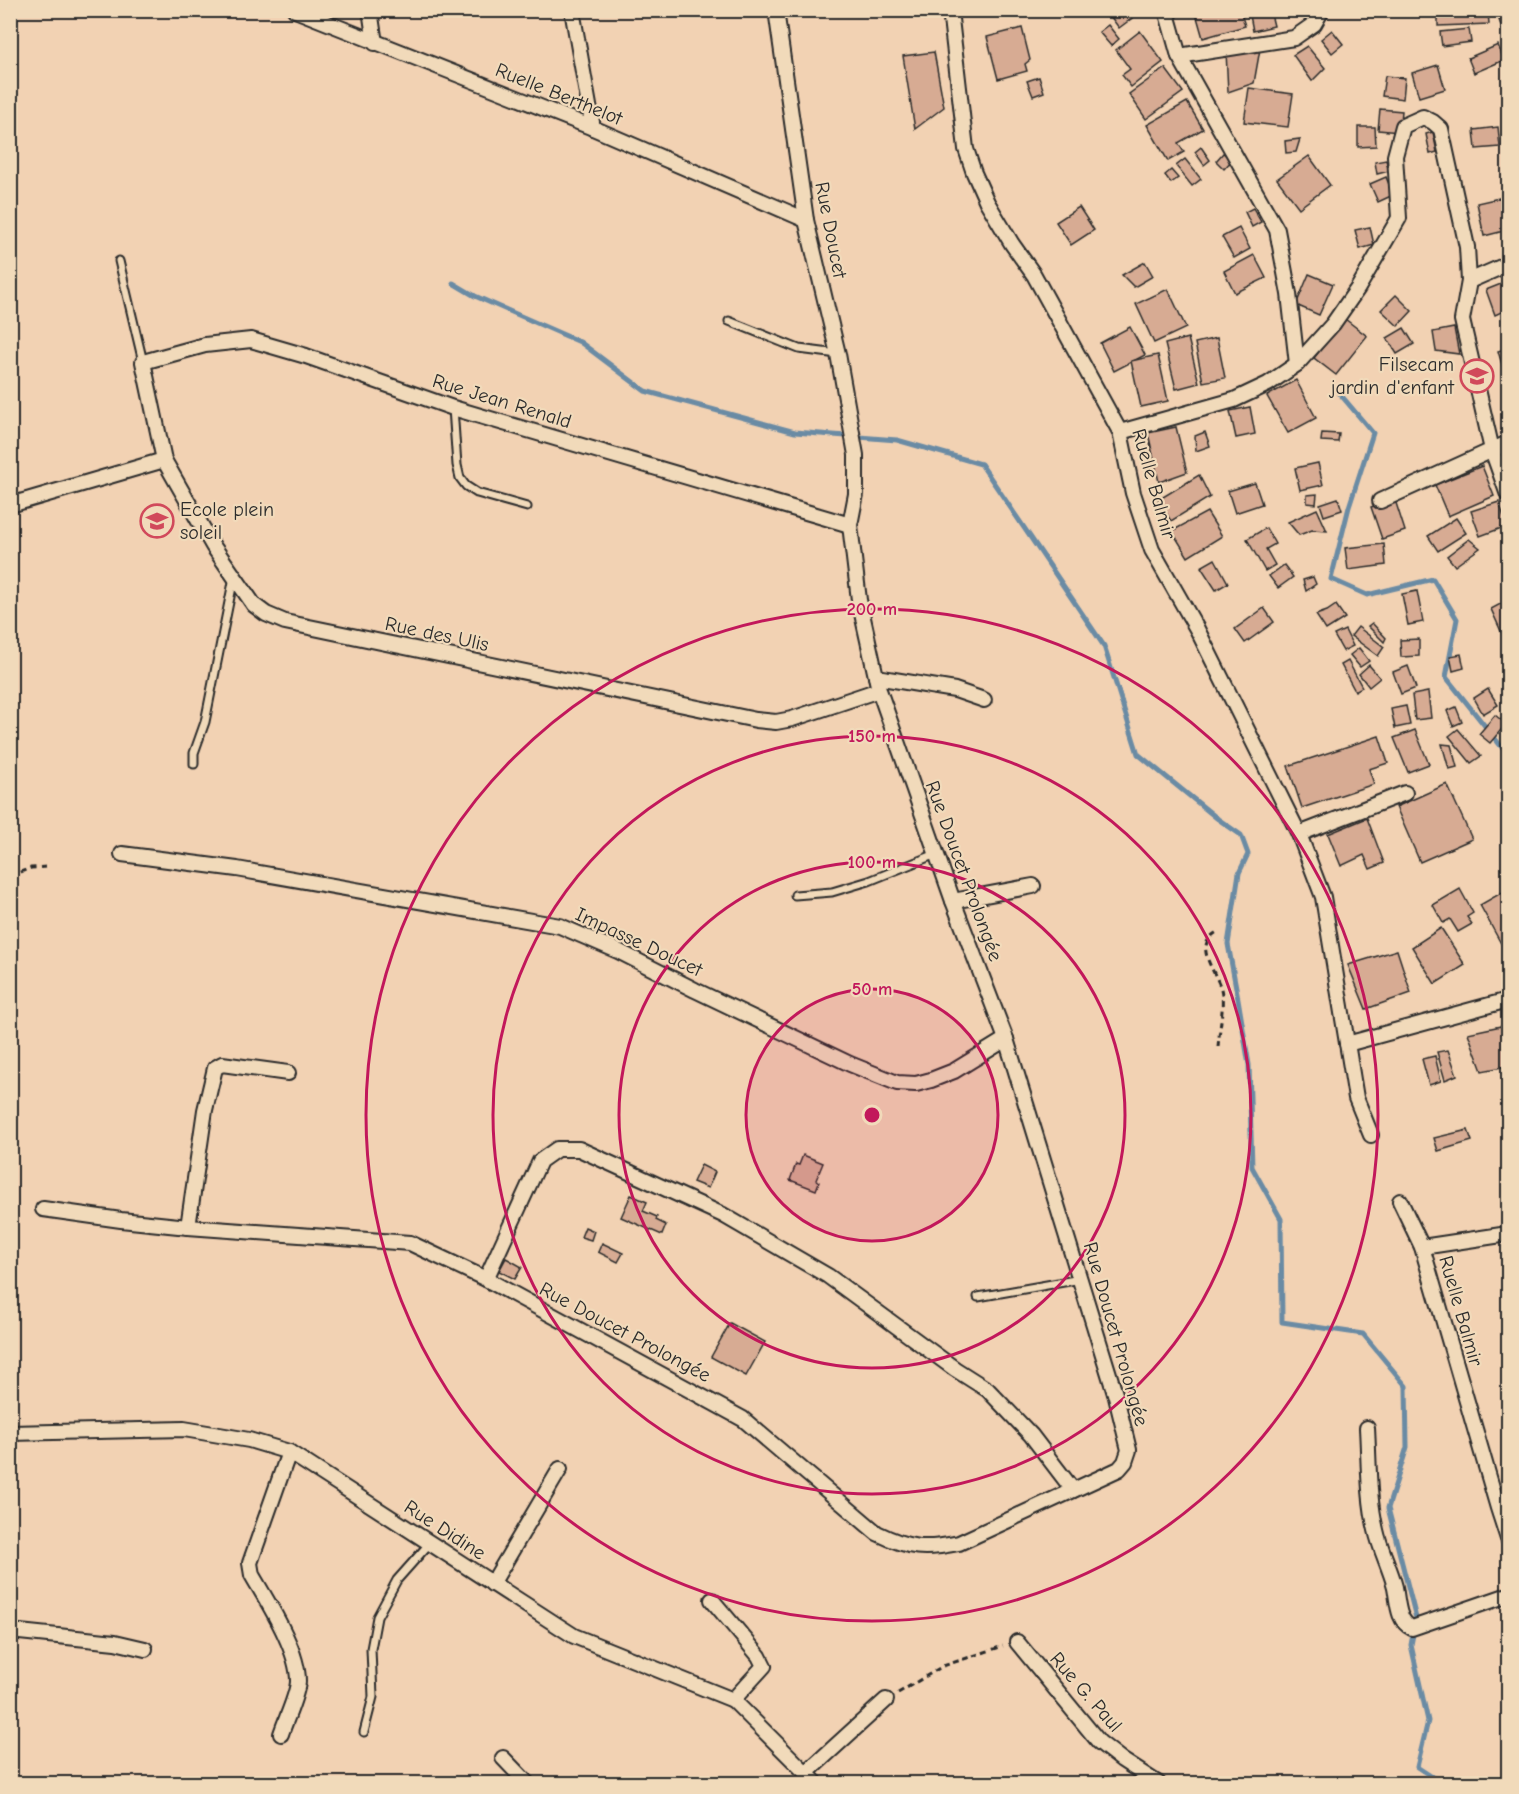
<svg xmlns="http://www.w3.org/2000/svg" width="1519" height="1794" viewBox="0 0 1519 1794" font-family="'Comic Neue',sans-serif">
  <style>
    .lines { fill: none; stroke-linecap: round; stroke-linejoin: round }
    .stream { stroke: #6b8ba4; stroke-width: 5 }
    .building { fill: #d7ab93; stroke: #2b2b2b; stroke-width: 1.5 }
    .lane-casing { stroke: #2b2b2b; stroke-width: 11 }
    .street-casing { stroke: #2b2b2b; stroke-width: 18 }
    .path { stroke: #2b2b2b; stroke-width: 3; stroke-dasharray: 6 4.5; stroke-linecap: butt }
    .lane { stroke: #f1daba; stroke-width: 7 }
    .street { stroke: #f1daba; stroke-width: 14 }
    .ring { fill: none; stroke: #c2185b; stroke-width: 3 }
    .labels { text-anchor: middle; dominant-baseline: central; stroke-width: 4.5; stroke-linejoin: round; paint-order: stroke }
    .street-label { font-size: 20px; fill: #2b2b2b; stroke: #f1daba }
    .poi-label { font-size: 20px; fill: #2b2b2b; stroke: #f1daba; text-anchor: end }
    .centre { fill: #c2185b; stroke: #f1daba; stroke-width: 3 }
    .ring-label { font-size: 18px; text-anchor: middle; font-weight: bold; fill: #c2185b; stroke: #f1daba; stroke-width: 4.5; stroke-linejoin: round; paint-order: stroke }
  </style>
  <rect width="100%" height="100%" fill="#f2d2b3"/>
  <filter id="ink" filterUnits="userSpaceOnUse"><feTurbulence type="fractalNoise" baseFrequency=".0167" numOctaves="2"/><feDisplacementMap in="SourceGraphic" scale="12" xChannelSelector="R" yChannelSelector="G"/><feConvolveMatrix kernelMatrix="1 2 1 2 8 2 1 2 1" color-interpolation-filters="sRGB"/></filter>
  <g filter="url(#ink)">
    <g class="lines">
      <g class="stream">
        <path d="M453,283l22,13 105,46 65,49 150,41 102,8 84,24 123,182 34,108 80,65 23,16 7,19 -9,19 -11,71 9,49 12,72 3,102 29,52 1,103 81,12 43,52 1,61 -19,61 28,110 -5,27 17,76 -11,46 26,17"/>
        <path d="M1340,394l33,39 -24,74 -18,72 36,16 66,-16 24,40 -11,58 62,78"/>
      </g>
    </g>
    <g class="building">
      <path d="M1111,10h32l-24,18 -11,-15z"/>
      <path d="M1195,10h45l5,16 -42,12z"/>
      <path d="M1249,10h21l4,16 -21,5z"/>
      <path d="M1368,10h20l-1,5z"/>
      <path d="M1488,12l1,12 -51,2v-11z"/>
      <path d="M1508,16v29l-9,-25z"/>
      <path d="M1108,25l11,14 -8,7 -12,-14z"/>
      <path d="M1022,28l8,32 -5,4 2,7 -29,8 -11,-42z"/>
      <path d="M1469,29l2,13 -29,4 -2,-14z"/>
      <path d="M1332,30l11,14 -11,9 -11,-14z"/>
      <path d="M1140,31l23,31 -32,25 -9,-12 8,-6 -14,-19z"/>
      <path d="M1498,45l6,15 -30,13 -6,-15z"/>
      <path d="M1307,46l18,22 -13,13 -19,-26z"/>
      <path d="M1260,49l-6,34 -26,9 -2,-41z"/>
      <path d="M934,52l10,55 -29,22 -12,-73z"/>
      <path d="M1438,65l7,24 -26,8 -7,-24z"/>
      <path d="M1165,68l18,24 -37,27 -17,-25z"/>
      <path d="M1385,76l20,2 -2,21 -21,-3z"/>
      <path d="M1039,77l5,15 -11,4 -6,-15z"/>
      <path d="M1249,88l44,6 -5,33 -44,-5z"/>
      <path d="M1187,102l16,27 -25,14 6,9 -16,9 -21,-36z"/>
      <path d="M1380,109l22,2 -2,21 -22,-2z"/>
      <path d="M1358,127h17l1,19 -18,1z"/>
      <path d="M1498,127l2,20 -24,2 -2,-19z"/>
      <path d="M1433,132l4,20 -7,2 -4,-20z"/>
      <path d="M1300,139l-4,13 -10,1 -1,-12z"/>
      <path d="M1201,147l9,13 -6,5 -9,-13z"/>
      <path d="M1223,153l9,7 -8,9 -8,-8z"/>
      <path d="M1309,156l21,29 -31,23 -22,-29z"/>
      <path d="M1185,159l16,20 -9,7 -16,-20z"/>
      <path d="M1386,160l3,11 -12,3 -2,-12z"/>
      <path d="M1171,170l7,8 -7,5 -6,-8z"/>
      <path d="M1386,177l7,18 -15,7 -8,-18z"/>
      <path d="M1508,196v34l-24,6 -7,-33z"/>
      <path d="M1079,207l15,23 -23,15 -15,-23z"/>
      <path d="M1253,208l8,14 -9,5 -7,-15z"/>
      <path d="M1370,227l4,18 -14,4 -5,-19z"/>
      <path d="M1239,228l11,21 -16,9 -12,-21z"/>
      <path d="M1254,255l12,23 -31,15 -11,-22z"/>
      <path d="M1145,262l8,14 -19,11 -12,-12z"/>
      <path d="M1309,274l24,10 -14,31 -23,-10z"/>
      <path d="M1506,282l2,6v21l-13,6 -9,-25z"/>
      <path d="M1168,289l18,39 -32,15 -18,-39z"/>
      <path d="M1396,295l16,16 -14,15 -17,-16z"/>
      <path d="M1345,319l22,17 -31,39 -22,-17z"/>
      <path d="M1130,327l15,28 -31,16 -14,-28z"/>
      <path d="M1404,328l10,16 -17,10 -10,-16z"/>
      <path d="M1454,328l5,26 -23,-3 -3,-19z"/>
      <path d="M1188,338l11,45 -23,6 -11,-45z"/>
      <path d="M1217,338l8,40 -22,4 -8,-39z"/>
      <path d="M1508,348v37l-10,-34z"/>
      <path d="M1158,355l10,46 -27,6 -10,-46z"/>
      <path d="M1296,380l20,38 -28,15 -21,-37z"/>
      <path d="M1250,407l5,27 -19,4 -6,-27z"/>
      <path d="M1176,427l11,45 -28,10 -11,-49z"/>
      <path d="M1205,432l5,14 -14,5 -1,-15z"/>
      <path d="M1322,433l17,1 -1,8 -17,-1z"/>
      <path d="M1318,463l5,22 -23,5 -5,-22z"/>
      <path d="M1482,466l12,30 -46,20 -13,-31z"/>
      <path d="M1199,475l11,22 -39,24 -13,-21z"/>
      <path d="M1255,483l7,21 -27,9 -7,-22z"/>
      <path d="M1317,494l-1,10 -9,-1v-8z"/>
      <path d="M1338,498l4,12 -18,6 -4,-12z"/>
      <path d="M1395,500l10,31 -23,8 -11,-32z"/>
      <path d="M1499,502l8,24 -27,10 -9,-25z"/>
      <path d="M1317,509l10,22 -15,-1 -13,5 -11,-13z"/>
      <path d="M1207,512l15,24 -34,21 -16,-26z"/>
      <path d="M1456,518l10,15 -28,18 -10,-15z"/>
      <path d="M1266,528l9,16 -9,5 9,16 -10,6 -18,-32z"/>
      <path d="M1469,539l11,9 -25,18 -8,-10z"/>
      <path d="M1384,544l2,21 -38,5 -3,-22z"/>
      <path d="M1215,559l13,24 -12,7 -15,-23z"/>
      <path d="M1284,565l9,12 -15,11 -9,-12z"/>
      <path d="M1313,577l3,7 -10,7 -3,-11z"/>
      <path d="M1417,591l6,31 -15,3 -6,-31z"/>
      <path d="M1508,600v39l-3,1 -14,-31z"/>
      <path d="M1336,605l9,13 -19,12 -10,-15 11,-4z"/>
      <path d="M1264,608l10,14 -29,21 -10,-14z"/>
      <path d="M1372,623l14,15 -2,4 -16,-16z"/>
      <path d="M1358,627l26,20 -6,9 -27,-20z"/>
      <path d="M1345,630l8,16 -10,5 -9,-16z"/>
      <path d="M1419,639v17l-18,1 -1,-17z"/>
      <path d="M1359,648l10,13 -9,6 -10,-12z"/>
      <path d="M1461,654l3,14 -11,3 -3,-15z"/>
      <path d="M1348,661l14,26 -7,4 -14,-26z"/>
      <path d="M1369,665l11,13 -11,9 -10,-13z"/>
      <path d="M1408,666l8,22 -15,6 -8,-22z"/>
      <path d="M1488,689l10,16 -15,9 -9,-16z"/>
      <path d="M1428,692l3,26 -16,2 -3,-25z"/>
      <path d="M1406,706l4,19 -15,3 -4,-19z"/>
      <path d="M1456,707l6,15 -9,4 -6,-15z"/>
      <path d="M1495,715l11,9 -16,19 -11,-9z"/>
      <path d="M1458,729l23,27 -10,7 -22,-27z"/>
      <path d="M1415,730l14,34 -21,8 -14,-34z"/>
      <path d="M1379,736l9,27 -19,6 5,15 -72,24 -14,-42z"/>
      <path d="M1442,744l9,1 6,22 -8,2z"/>
      <path d="M1447,784l25,55 -52,23 -24,-55z"/>
      <path d="M1367,818l17,45 -14,6 -6,-14 -23,11 -13,-32z"/>
      <path d="M1460,889l13,24 -6,4 5,7 -14,8 -8,-13 -7,4 -10,-18z"/>
      <path d="M1508,889v57l-4,3 -24,-44z"/>
      <path d="M1441,928l24,37 -30,19 -23,-37z"/>
      <path d="M1397,950l14,43 -45,16 -18,-44z"/>
      <path d="M1501,1026l7,26v14l-26,5 -14,-38z"/>
      <path d="M1448,1050l9,25 -12,5 -8,-28z"/>
      <path d="M1435,1056l6,25 -12,4 -7,-26z"/>
      <path d="M1468,1130l4,11 -34,10 -4,-13z"/>
      <path d="M803,1155l20,8 -7,17 3,2 -3,8 -26,-10 6,-16 3,1z"/>
      <path d="M701,1165l14,7 -7,16 -15,-6z"/>
      <path d="M631,1195l16,7 -4,9 14,6 -1,3 10,5 -4,10 -41,-18z"/>
      <path d="M585,1227l9,4 -3,9 -10,-3z"/>
      <path d="M602,1243l21,10 -5,9 -20,-10z"/>
      <path d="M506,1258l16,9 -7,12 -16,-8z"/>
      <path d="M730,1323l35,19 -19,34 -35,-19z"/>
    </g>
    <g class="lines">
      <g class="lane-casing">
        <g id="lane">
          <path d="M119,261l24,101"/>
          <path d="M729,321l70,28 39,5"/>
          <path d="M453,408l4,57 3,13 6,8 11,7 50,14"/>
          <path d="M194,764v-11l11,-31 29,-145"/>
          <path d="M795,895l37,-3 37,-11 67,-27"/>
          <path d="M978,1297l103,-18"/>
          <path d="M364,1732l9,-35 -2,-48 6,-32 20,-37 32,-36"/>
        </g>
      </g>
      <g class="street-casing">
        <g id="street">
          <path d="M295,10l298,118 213,92"/>
          <path d="M370,10l5,33"/>
          <path d="M572,10l21,118"/>
          <path d="M950,10l16,139 8,24 13,29 25,42 22,31 86,157 13,61 19,57 45,79 102,205 24,63 33,201 15,37"/>
          <path d="M1166,10l13,46 98,174 12,64 8,70"/>
          <path d="M1179,56l115,-18 20,-14 8,-14"/>
          <path d="M1469,281l39,-17"/>
          <path d="M1120,432l114,-32 34,-16 29,-20 36,-40 25,-36 41,-70 -4,-62 8,-30 20,-9 10,5 8,7 26,118 2,34 -7,39 30,130 16,45"/>
          <path d="M1380,501l128,-58"/>
          <path d="M10,505l154,-45"/>
          <path d="M850,525l-397,-117 -147,-52 -55,-16 -46,5 -62,17 21,98 49,86 41,59 12,9 19,8 471,98 20,2 16,-3 87,-29"/>
          <path d="M876,677l79,13 29,10"/>
          <path d="M1299,834l106,-41"/>
          <path d="M122,854l115,15 323,57 58,25 77,39 155,74 47,19 19,1 15,-4 23,-9 52,-32"/>
          <path d="M953,901l80,-15"/>
          <path d="M1347,1044l161,-44"/>
          <path d="M1400,1201l22,46 76,261 10,31"/>
          <path d="M43,1209l78,11 67,7 222,16 76,36 257,140 134,114c33,16 47,17 82,10l160,-74 6,-7 4,-12 -13,-53 -110,-358 -53,-138 -74,-211 -20,-90 -9,-75 6,-31v-39l-18,-101 -32,-134 -30,-210"/>
          <path d="M188,1227l17,-117 10,-42 7,-4 66,9"/>
          <path d="M1422,1247l86,-13"/>
          <path d="M486,1279l54,-118 17,-12h22l144,66 105,61 127,93 33,21 43,45 42,55"/>
          <path d="M1367,1428c2,33 1,69 9,102 4,19 14,38 19,57 3,15 2,34 17,41l96,-33"/>
          <path d="M10,1433l174,-4 65,11 40,12 285,184 159,64 84,84"/>
          <path d="M492,1584l68,-115"/>
          <path d="M712,1600l47,56 5,10 -31,34"/>
          <path d="M10,1631l105,11 30,7"/>
          <path d="M1017,1642l82,100 23,18 37,24"/>
          <path d="M281,1734c4,-13 17,-40 17,-53 0,-32 -30,-78 -46,-106l-2,-12 39,-111"/>
          <path d="M503,1758l25,26"/>
          <path d="M806,1773l80,-73"/>
        </g>
      </g>
      <g class="path">
        <path d="M10,876l21,-8 16,-1"/>
        <path d="M1218,1047c1,-16 7,-43 3,-58 -6,-20 -30,-44 -2,-58"/>
        <path d="M898,1693l45,-27 60,-20"/>
      </g>
      <use href="#lane" class="lane"/>
      <use href="#street" class="street"/>
    </g>
  </g>
  <circle cx="872" cy="1115" r="126" fill="#c2185b" fill-opacity=".12"/>
  <g class="ring">
    <circle cx="872" cy="1115" r="126"/>
    <circle cx="872" cy="1115" r="253"/>
    <circle cx="872" cy="1115" r="379"/>
    <circle cx="872" cy="1115" r="506"/>
  </g>
  <defs>
    <g id="school-ring" transform="scale(1.725)"><circle r="9.5" fill="#f1daba" stroke="#d1495b" stroke-width="1.5"/><path d="M0-5L7-2L0 1L-7-2ZM-4 1L0 2.5L4 1V4Q0 6-4 4Z" fill="#d1495b"/></g>
  </defs>
  <g fill-rule="evenodd">
    <use href="#school-ring" x="1477" y="376"/>
    <use href="#school-ring" x="157" y="521"/>
  </g>
  <g class="labels">
    <g class="street-label">
      <text transform="translate(559 94) rotate(22)">Ruelle Berthelot</text>
      <text transform="translate(831 230) rotate(79)">Rue Doucet</text>
      <text transform="translate(502 401) rotate(17)">Rue Jean Renald</text>
      <text transform="translate(1154 484) rotate(74)">Ruelle Balmir</text>
      <text transform="translate(437 634) rotate(12)">Rue des Ulis</text>
      <text transform="translate(964 871) rotate(70)">Rue Doucet Prolongée</text>
      <text transform="translate(639 942) rotate(25)">Impasse Doucet</text>
      <text transform="translate(1461 1311) rotate(74)">Ruelle Balmir</text>
      <text transform="translate(625 1332) rotate(28)">Rue Doucet Prolongée</text>
      <text transform="translate(1116 1334) rotate(74)">Rue Doucet Prolongée</text>
      <text transform="translate(445 1530) rotate(33)">Rue Didine</text>
      <text transform="translate(1086 1692) rotate(49)">Rue G. Paul</text>
    </g>
    <g class="poi-label">
      <text x="1454" y="364">Filsecam<tspan x="1454" dy="23">jardin d'enfant</tspan></text>
      <text x="180" y="509" text-anchor="start">Ecole plein<tspan x="180" dy="23">soleil</tspan></text>
    </g>
  </g>
  <circle cx="872" cy="1115" r="9" class="centre"/>
  <g class="ring-label">
    <text x="872" y="615">200 m</text>
    <text x="872" y="742">150 m</text>
    <text x="872" y="868">100 m</text>
    <text x="872" y="995">50 m</text>
  </g>
  <rect width="1519" height="1794" fill="none" stroke="#f1daba" stroke-width="36"/>
  <rect x="18" y="18" width="1483" height="1758" fill="none" stroke="#2b2b2b" stroke-width="2" filter="url(#ink)"/>
</svg>
